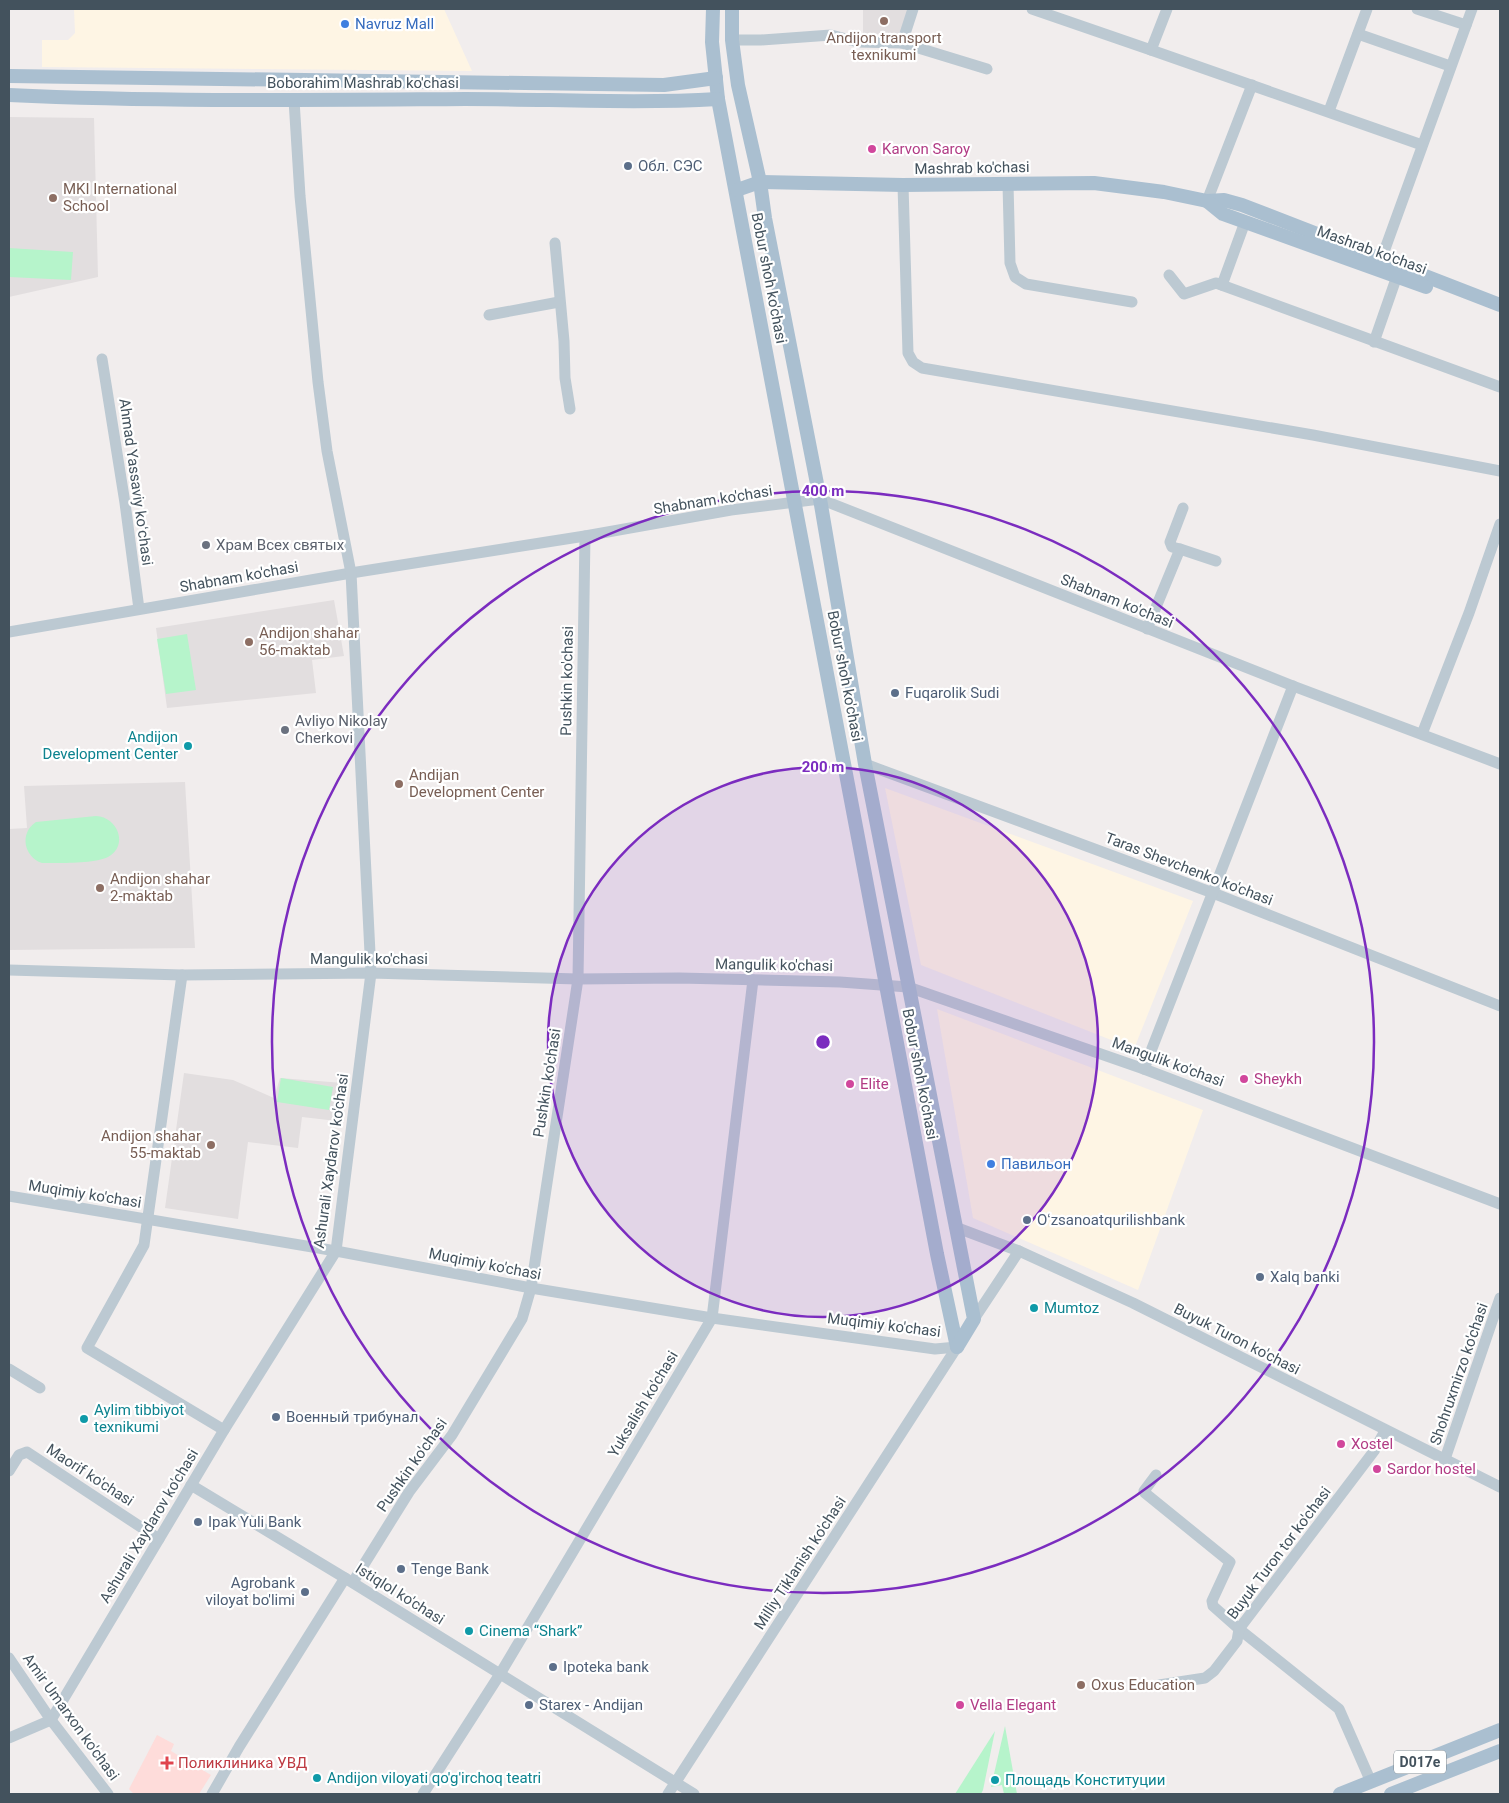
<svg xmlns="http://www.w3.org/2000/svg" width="1509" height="1803" viewBox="0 0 1509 1803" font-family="Roboto,sans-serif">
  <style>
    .commercial { fill: #fef5e4 }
    .education { fill: #e2dedf }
    .medical { fill: #fedcda }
    .green { fill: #b6f4cb }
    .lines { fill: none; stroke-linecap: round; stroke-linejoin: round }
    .minor { stroke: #bcc9d2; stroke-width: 11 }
    .major { stroke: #aabfd0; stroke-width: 14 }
    .ring { fill: none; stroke: #7b2cbf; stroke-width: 2.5 }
    .education-dot { fill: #8d6e63; stroke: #fff; stroke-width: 2 }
    .shop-dot { fill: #3f7fe0; stroke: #fff; stroke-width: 2 }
    .hotel-dot { fill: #d1479c; stroke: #fff; stroke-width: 2 }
    .service-dot { fill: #5c6f8a; stroke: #fff; stroke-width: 2 }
    .worship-dot { fill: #6b7280; stroke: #fff; stroke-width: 2 }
    .culture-dot { fill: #0f9aa8; stroke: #fff; stroke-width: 2 }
    .health-dot { fill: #e0444e; stroke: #fff; stroke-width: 2 }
    .labels { text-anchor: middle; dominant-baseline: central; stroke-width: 4.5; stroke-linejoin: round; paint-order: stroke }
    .shield { fill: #fff; stroke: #7b868e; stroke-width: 1 }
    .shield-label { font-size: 14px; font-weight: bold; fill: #43525d }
    .shop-label { font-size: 15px; fill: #366cbe; stroke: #fff; text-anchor: start }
    .education-label { font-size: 15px; fill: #785e54; stroke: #fff; text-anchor: start }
    .street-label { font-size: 15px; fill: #43525d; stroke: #fff }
    .hotel-label { font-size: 15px; fill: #b23c85; stroke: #fff; text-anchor: start }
    .service-label { font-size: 15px; fill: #4e5e75; stroke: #fff; text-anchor: start }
    .worship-label { font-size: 15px; fill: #5b616d; stroke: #fff; text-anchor: start }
    .culture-label { font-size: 15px; fill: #0d838f; stroke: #fff; text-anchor: start }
    .health-label { font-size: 15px; fill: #be3a42; stroke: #fff; text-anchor: start }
    .centre { fill: #7b2cbf; stroke: #fff; stroke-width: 2.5 }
    .ring-label { font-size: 15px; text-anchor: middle; font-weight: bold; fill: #7b2cbf; stroke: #fff; stroke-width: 4.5; stroke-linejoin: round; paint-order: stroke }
  </style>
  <rect width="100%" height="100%" fill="#f1eded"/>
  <g class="commercial">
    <path d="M74,9h370l28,62 -430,-4v-27h26l7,-7z"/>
    <path d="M885,788l308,113 -59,148 -213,-84z"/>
    <path d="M937,1009l266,101 -65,180 -165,-72z"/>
  </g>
  <g class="education">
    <path d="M863,9h47l-9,26 -38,-1z"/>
    <path d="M9,117l85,1 4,159 -89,20z"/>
    <path d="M334,600l10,56 -32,4 4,33 -149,15 -11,-80z"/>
    <path d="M185,782l10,166 -186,2v-121l18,-1 -3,-42z"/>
    <path d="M184,1073l49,7 41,18 6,-20 63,5 -6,38 -35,-4 -4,31 -50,-6 -10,77 -73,-11z"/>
  </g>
  <path class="medical" d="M157,1735l17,9 -3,7 40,24 -12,19h-65l-5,-5z"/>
  <g class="green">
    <path d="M9,248l64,4 -2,28 -62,-3z"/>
    <path d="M187,634l9,56 -30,4 -9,-55z"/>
    <path d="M96,816c22,1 33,30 12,41 -14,7 -49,6 -66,6 -18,-6 -23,-30 -6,-41z"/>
    <path d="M281,1078l52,9 -4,23 -52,-8z"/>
    <path d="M1005,1726l12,68h-13l-2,-9 -11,2z"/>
    <path d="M995,1731l-12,59 -2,4h-26z"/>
  </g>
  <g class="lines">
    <g class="minor">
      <path d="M1032,9l119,41 16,-41"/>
      <path d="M1417,9l49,16"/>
      <path d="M1358,34l92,32"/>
      <path d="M732,40h29l70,-5 27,7 44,1 11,-34"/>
      <path d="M902,43l85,26"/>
      <path d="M1151,50l271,95"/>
      <path d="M1329,111l38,-102"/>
      <path d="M1008,184l2,79 5,14 11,7 106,18"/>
      <path d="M903,185l5,168 5,9 9,6 391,67 187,36"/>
      <path d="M1207,201l45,-116"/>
      <path d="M555,243l9,98 1,37 5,31"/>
      <path d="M1381,260l91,-251"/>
      <path d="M1169,275l15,19 32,-11 284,104"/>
      <path d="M1222,285l23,-63"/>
      <path d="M489,315l70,-13"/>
      <path d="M1374,342l23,-66"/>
      <path d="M102,359l23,144 14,106"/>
      <path d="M1180,549l36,12"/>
      <path d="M1147,629l33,-80 -8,-2 -2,-5 13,-34"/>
      <path d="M9,632l342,-59 234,-37 146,-26 89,-11 473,187 207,78"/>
      <path d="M1422,734l47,-121 31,-89"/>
      <path d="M865,764l348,129 287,113"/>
      <path d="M9,970l173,5 189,-2 207,6 101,-1 161,4 68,5 236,82 356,135"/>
      <path d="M182,975l-38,270 -57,103 137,82"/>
      <path d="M1144,1069l149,-383"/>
      <path d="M9,1196l327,55 195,37 181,30 223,31 22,-2"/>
      <path d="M955,1227l64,24 114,52 367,184"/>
      <path d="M974,1319l45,-68"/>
      <path d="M9,1369l31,19"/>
      <path d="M1445,1459l55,-161"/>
      <path d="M9,1471l10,-16 8,-3 132,87"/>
      <path d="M1156,1475l-12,16 1,2 85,69 -18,39 1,5 26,23 100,80 32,73"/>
      <path d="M191,1485l154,93 349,216"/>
      <path d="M353,1582l56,-90 43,-57 70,-116 9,-31 47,-309 7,-443"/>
      <path d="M9,1658l42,62 57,74"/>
      <path d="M1159,1685l46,-7 9,-7 23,-30 2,-12 135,-178 11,-20"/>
      <path d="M9,1738l42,-18 173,-290 112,-179 35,-278 -20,-400 -24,-122 -9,-69 -18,-186 -6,-96"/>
      <path d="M212,1794l27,-47 106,-169"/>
      <path d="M423,1794l77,-120 212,-356 41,-338"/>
      <path d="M668,1794l289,-447"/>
    </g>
    <g class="major">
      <path d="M713,9l-1,33 6,57 219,1155 20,93"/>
      <path d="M732,9v31l6,45 22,97 5,36 55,281 45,265 109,555 -17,28"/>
      <path d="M9,76l655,9 52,-7"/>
      <path d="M9,95c152,7 304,5 456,4 84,0 169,5 253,0"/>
      <path d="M737,190l23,-8 143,3 191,-2 70,9 43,9 17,-1 18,5 258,100"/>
      <path d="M1207,201l16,13 203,73"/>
      <path d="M1340,1794l160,-64"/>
      <path d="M1391,1794l109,-43"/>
    </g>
  </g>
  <circle cx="823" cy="1042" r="275" fill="#7b2cbf" fill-opacity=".12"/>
  <g class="ring">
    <circle cx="823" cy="1042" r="275"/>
    <circle cx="823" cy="1042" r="551"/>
  </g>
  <g class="education-dot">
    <circle cx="884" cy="21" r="5"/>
    <circle cx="53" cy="198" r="5"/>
    <circle cx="249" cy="642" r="5"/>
    <circle cx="399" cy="784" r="5"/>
    <circle cx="100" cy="888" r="5"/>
    <circle cx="211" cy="1145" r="5"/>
    <circle cx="1081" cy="1685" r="5"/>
  </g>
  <g class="shop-dot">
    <circle cx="345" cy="24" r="5"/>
    <circle cx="991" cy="1164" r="5"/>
  </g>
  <g class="hotel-dot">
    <circle cx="872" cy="149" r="5"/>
    <circle cx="1244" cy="1079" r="5"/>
    <circle cx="850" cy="1084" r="5"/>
    <circle cx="1341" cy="1444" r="5"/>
    <circle cx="1377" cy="1469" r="5"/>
    <circle cx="960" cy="1705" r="5"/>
  </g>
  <g class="service-dot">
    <circle cx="628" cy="166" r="5"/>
    <circle cx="895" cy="693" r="5"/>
    <circle cx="1027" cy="1220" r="5"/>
    <circle cx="1260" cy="1277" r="5"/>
    <circle cx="276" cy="1417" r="5"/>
    <circle cx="198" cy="1522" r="5"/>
    <circle cx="401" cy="1569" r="5"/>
    <circle cx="305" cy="1592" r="5"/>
    <circle cx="553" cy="1667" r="5"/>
    <circle cx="529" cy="1705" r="5"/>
  </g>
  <g class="worship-dot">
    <circle cx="206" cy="545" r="5"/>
    <circle cx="285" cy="730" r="5"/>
  </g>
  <g class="culture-dot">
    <circle cx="188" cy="746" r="5"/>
    <circle cx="1034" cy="1308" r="5"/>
    <circle cx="84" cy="1419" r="5"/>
    <circle cx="469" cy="1631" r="5"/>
    <circle cx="317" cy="1778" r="5"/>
    <circle cx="995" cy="1780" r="5"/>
  </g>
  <path class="health-dot" d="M164.5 1755.5h5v5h5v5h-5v5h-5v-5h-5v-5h5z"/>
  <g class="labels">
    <rect class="shield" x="1394" y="1750.5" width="52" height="23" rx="4"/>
    <g class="shield-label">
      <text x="1420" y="1762">D017e</text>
    </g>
    <g class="shop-label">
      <text x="355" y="24">Navruz Mall</text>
      <text x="1001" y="1164">Павильон</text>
    </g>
    <g class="education-label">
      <text x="884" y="38" text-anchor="middle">Andijon transport<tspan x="884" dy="17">texnikumi</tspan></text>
      <text x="63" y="189">MKI International<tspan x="63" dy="17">School</tspan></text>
      <text x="259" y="633">Andijon shahar<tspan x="259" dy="17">56-maktab</tspan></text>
      <text x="409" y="775">Andijan<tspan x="409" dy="17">Development Center</tspan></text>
      <text x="110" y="879">Andijon shahar<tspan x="110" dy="17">2-maktab</tspan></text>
      <text x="201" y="1136" text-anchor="end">Andijon shahar<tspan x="201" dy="17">55-maktab</tspan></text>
      <text x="1091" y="1685">Oxus Education</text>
    </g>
    <g class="street-label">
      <text x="363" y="83">Boborahim Mashrab ko'chasi</text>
      <text transform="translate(972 168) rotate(-1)">Mashrab ko'chasi</text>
      <text transform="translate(1372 250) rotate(20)">Mashrab ko'chasi</text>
      <text transform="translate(769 278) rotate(79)">Bobur shoh ko'chasi</text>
      <text transform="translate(136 482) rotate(82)">Ahmad Yassaviy koʻchasi</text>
      <text transform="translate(713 500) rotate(-9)">Shabnam ko'chasi</text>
      <text transform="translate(239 577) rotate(-10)">Shabnam ko'chasi</text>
      <text transform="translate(1117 601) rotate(22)">Shabnam ko'chasi</text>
      <text transform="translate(845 676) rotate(79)">Bobur shoh ko'chasi</text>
      <text transform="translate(567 681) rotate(-89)">Pushkin ko'chasi</text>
      <text transform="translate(1189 869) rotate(21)">Taras Shevchenko ko'chasi</text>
      <text x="369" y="959">Mangulik ko'chasi</text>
      <text transform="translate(774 965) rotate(1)">Mangulik ko'chasi</text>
      <text transform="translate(1168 1062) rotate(20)">Mangulik ko'chasi</text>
      <text transform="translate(920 1074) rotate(79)">Bobur shoh ko'chasi</text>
      <text transform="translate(547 1083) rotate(-81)">Pushkin ko'chasi</text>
      <text transform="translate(331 1161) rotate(-82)">Ashurali Xaydarov ko'chasi</text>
      <text transform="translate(85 1194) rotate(9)">Muqimiy ko'chasi</text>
      <text transform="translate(485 1264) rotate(11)">Muqimiy ko'chasi</text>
      <text transform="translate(884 1325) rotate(7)">Muqimiy ko'chasi</text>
      <text transform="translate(1237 1339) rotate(27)">Buyuk Turon ko'chasi</text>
      <text transform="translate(1459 1374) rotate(-71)">Shohruxmirzo ko'chasi</text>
      <text transform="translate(643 1404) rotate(-59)">Yuksalish ko'chasi</text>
      <text transform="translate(412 1465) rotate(-55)">Pushkin ko'chasi</text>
      <text transform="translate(90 1475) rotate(33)">Maorif ko'chasi</text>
      <text transform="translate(149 1526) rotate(-59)">Ashurali Xaydarov ko'chasi</text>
      <text transform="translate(1279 1553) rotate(-53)">Buyuk Turon tor ko'chasi</text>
      <text transform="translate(800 1563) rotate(-57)">Milliy Tiklanish ko'chasi</text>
      <text transform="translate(400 1594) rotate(32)">Istiqlol ko'chasi</text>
      <text transform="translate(71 1717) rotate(54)">Amir Umarxon ko'chasi</text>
    </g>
    <g class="hotel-label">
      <text x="882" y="149">Karvon Saroy</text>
      <text x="1254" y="1079">Sheykh</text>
      <text x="860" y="1084">Elite</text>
      <text x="1351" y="1444">Xostel</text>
      <text x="1387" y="1469">Sardor hostel</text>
      <text x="970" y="1705">Vella Elegant</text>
    </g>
    <g class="service-label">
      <text x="638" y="166">Обл. СЭС</text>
      <text x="905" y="693">Fuqarolik Sudi</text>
      <text x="1037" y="1220">Oʻzsanoatqurilishbank</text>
      <text x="1270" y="1277">Xalq banki</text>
      <text x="286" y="1417">Военный трибунал</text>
      <text x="208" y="1522">Ipak Yuli Bank</text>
      <text x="411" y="1569">Tenge Bank</text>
      <text x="295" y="1583" text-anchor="end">Agrobank<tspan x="295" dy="17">viloyat bo'limi</tspan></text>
      <text x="563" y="1667">Ipoteka bank</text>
      <text x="539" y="1705">Starex - Andijan</text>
    </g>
    <g class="worship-label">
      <text x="216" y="545">Храм Всех святых</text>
      <text x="295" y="721">Avliyo Nikolay<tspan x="295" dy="17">Cherkovi</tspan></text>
    </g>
    <g class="culture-label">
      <text x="178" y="737" text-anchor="end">Andijon<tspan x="178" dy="17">Development Center</tspan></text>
      <text x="1044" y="1308">Mumtoz</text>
      <text x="94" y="1410">Aylim tibbiyot<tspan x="94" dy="17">texnikumi</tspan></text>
      <text x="479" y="1631">Cinema “Shark”</text>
      <text x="327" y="1778">Andijon viloyati qo'g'irchoq teatri</text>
      <text x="1005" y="1780">Площадь Конституции</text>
    </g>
    <g class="health-label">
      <text x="178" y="1763">Поликлиника УВД</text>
    </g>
  </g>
  <circle cx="823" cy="1042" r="8" class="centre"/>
  <g class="ring-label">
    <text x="823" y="496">400 m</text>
    <text x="823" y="772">200 m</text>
  </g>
  <rect width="1509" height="1803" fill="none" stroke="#43525d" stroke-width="20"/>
</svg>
